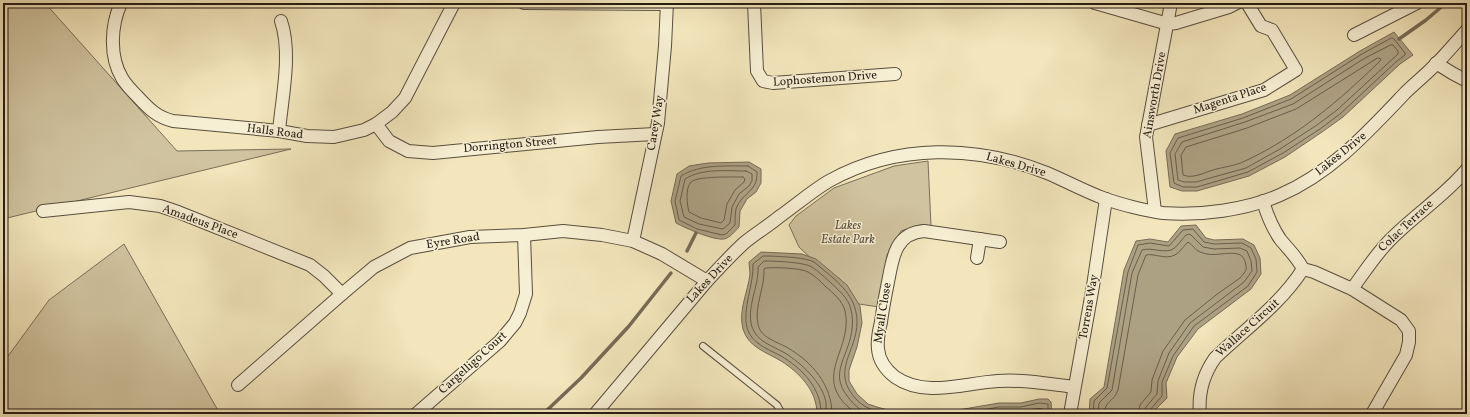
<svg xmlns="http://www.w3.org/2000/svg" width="1470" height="417" viewBox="0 0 1470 417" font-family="Vollkorn,serif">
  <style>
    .green { fill: #d0c39f; stroke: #7a6f59 }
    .water { fill: #ada183; stroke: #776b56 }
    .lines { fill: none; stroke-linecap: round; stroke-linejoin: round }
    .shore { stroke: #695e4b; stroke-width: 1 }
    .stream { stroke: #776b56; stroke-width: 3.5 }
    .service-casing { stroke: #584e3d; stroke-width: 8 }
    .minor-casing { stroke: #584e3d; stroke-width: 14 }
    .service { stroke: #f7efd3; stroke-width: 6 }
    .minor { stroke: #f7efd3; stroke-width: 12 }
    .labels { text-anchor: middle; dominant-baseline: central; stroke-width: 3; stroke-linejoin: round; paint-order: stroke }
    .street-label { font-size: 12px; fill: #251b13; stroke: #f7efd3 }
    .park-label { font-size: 12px; font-style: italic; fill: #584d3d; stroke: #f7efd3 }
  </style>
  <rect width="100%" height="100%" fill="#f3e6bc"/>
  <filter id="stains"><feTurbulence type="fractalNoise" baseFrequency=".005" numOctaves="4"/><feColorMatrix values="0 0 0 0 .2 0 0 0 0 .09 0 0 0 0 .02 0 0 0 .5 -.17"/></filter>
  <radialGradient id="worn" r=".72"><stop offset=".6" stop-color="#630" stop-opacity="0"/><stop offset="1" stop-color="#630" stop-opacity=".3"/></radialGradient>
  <g class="green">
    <path d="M3,3h42l132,148 114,-2 -288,70z"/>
    <path d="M928,161l3,65 -11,-1 -19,6 -14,24 -8,52 -20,-3 -60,-57 -10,-22 7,-9 38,-28 60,-22z"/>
    <path d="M124,244l96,170h-217v-51l46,-63z"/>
  </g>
  <g class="water">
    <path d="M1394,32l19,23 -13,9 -57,53 -21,15 -37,25 -36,19 -52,15h-15l-12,-4 -4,-36 9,-17 67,-20 48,-19 70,-44z"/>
    <path d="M749,162l12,7v14l-5,9 -9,7 -7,12 -1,16c-4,4 -9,11 -15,12 -9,2 -39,-11 -48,-16l-5,-22 6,-27 12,-8 19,-3z"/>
    <path d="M1196,225l10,13 8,2 29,-1 11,6 6,13 1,16 -10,15 -53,40 -21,28 -11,26 1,15 -16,16h-62l1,-15 14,-12 20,-117 12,-29 14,-2 18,3 13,-16z"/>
    <path d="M761,252l41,2 14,5 31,26 13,21 2,17 -5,24 -8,23v11l8,13 11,10 9,3 11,3 48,1 22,-1 41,-7h22l18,-4h9l3,3 1,12h-235c0,-23 -17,-41 -36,-53 -15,-9 -33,-14 -38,-32 -5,-19 5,-37 7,-55 0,-4 -1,-8 -1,-12z"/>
  </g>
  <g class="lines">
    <g class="shore">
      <path d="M1392,38l2,1 11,14v2l-8,6 -57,53 -20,15 -37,24 -35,19 -51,15h-14l-9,-4 -4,-30 8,-15 65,-20 48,-19 71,-45z"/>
      <path d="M1391,45h2l5,6v3l-61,56 -20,15 -37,24 -34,19 -50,14h-12l-6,-2 -3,-26 7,-12 63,-20 48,-18 72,-46z"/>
      <path d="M1378,58l3,1 -1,2c-40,39 -83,76 -135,100 -10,5 -22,6 -32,9 -10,3 -20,9 -30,5l-2,-20 5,-8 61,-19 49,-19z"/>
      <path d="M748,166l9,6c1,20 -15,20 -21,37 -1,5 -1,11 -1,16l-9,9 -4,1 -25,-6 -18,-9 -4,-19 6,-25c19,-12 45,-10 67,-10z"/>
      <path d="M746,171l6,3v7l-3,5 -10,8 -7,13 -2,16 -7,6 -24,-5 -15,-7 -4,-16 5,-22c17,-11 42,-8 61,-8z"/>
      <path d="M743,177l2,2 -1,3 -9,8 -8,14 -3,16 -3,3 -20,-5 -12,-6c-2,-7 -4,-24 2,-30 6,-6 42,-5 52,-5z"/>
      <path d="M821,414c1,-25 -19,-46 -40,-58 -13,-7 -29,-12 -34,-28 -5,-19 7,-44 6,-64l10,-8c11,0 42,1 51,6 4,3 8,7 12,10 16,13 31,27 31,50 0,30 -27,49 -1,77 10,11 24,14 39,15"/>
      <path d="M826,414c0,-4 0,-8 0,-12 -4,-20 -25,-39 -41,-49 -12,-7 -28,-11 -33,-26 -6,-19 7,-41 6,-60l6,-6c11,0 40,1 48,6 6,4 12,10 17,14 8,8 20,17 22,29 3,11 1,25 -3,36 -7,20 -15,32 0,51 6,8 12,13 21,17"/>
      <path d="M832,414c0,-29 -20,-52 -44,-66 -10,-6 -28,-10 -30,-24 -4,-18 7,-36 6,-55l2,-1c9,-1 35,0 42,4 6,3 12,9 17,14 7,6 18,15 20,25 9,40 -38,68 12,103"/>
      <path d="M960,414l39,-7h22l18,-4 9,1v10"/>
      <path d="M991,414c10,-2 19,-1 29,-2 8,-1 16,-5 23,-3v5"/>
      <path d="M1093,414l1,-13 13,-13 21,-116 10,-27 12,-2 19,3 14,-16 10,-1 11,13 10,2 28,-1 9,5 5,11 1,13 -9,14 -54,40 -21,30 -11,26v14l-12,14 -1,4"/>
      <path d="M1098,414l1,-11 13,-13 20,-117 10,-23c9,-3 24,4 31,-1 5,-3 9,-10 13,-14l4,-1 13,13 11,2 26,-1 7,3 4,10 1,10 -8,11 -54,41 -21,30 -11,28 -1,13 -11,13 -2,7"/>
      <path d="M1104,414c1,-14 10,-12 14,-24l20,-115 8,-20c9,-2 19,5 29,0 5,-3 9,-9 13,-13 5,3 7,8 12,10 14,6 26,-1 38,2 6,1 9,11 8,16 -1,2 -4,6 -6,8l-24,17 -31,25 -22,31 -11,29 -1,12 -11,13 -2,9"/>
    </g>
    <g class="stream">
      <path d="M1399,39l27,-19 20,-17"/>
      <path d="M687,251l9,-18"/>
      <path d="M543,414l38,-36 48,-52 42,-53"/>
    </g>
    <g class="service-casing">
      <path id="service" d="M703,346l74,59 5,9"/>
    </g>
    <g class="minor-casing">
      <g id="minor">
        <path d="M121,3c-10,22 -12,53 1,75 4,7 10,13 16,19 11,12 19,20 35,24l106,10 28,5 27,1 30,-7 12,-6 16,-12 13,-14 49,-95"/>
        <path d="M524,3l143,1"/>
        <path d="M754,3l3,68 6,10 10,2 122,-9"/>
        <path d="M1095,3l73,21 8,-1 53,-16 8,-4"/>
        <path d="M1354,35l63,-32"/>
        <path d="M1436,63l16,10 15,8"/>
        <path d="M376,124l13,17 19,10 25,2 165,-16 57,-3"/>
        <path d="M1148,125l116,-35 32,-20 -24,-40 -11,-4 -14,-23"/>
        <path d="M279,131c3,-34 13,-78 2,-110"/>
        <path d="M1263,201c4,14 9,26 17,38 8,10 17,18 23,30"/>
        <path d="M43,211l86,-9 31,4 18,6 132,53 14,11 18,18"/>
        <path d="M1155,211l-9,-74 25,-134"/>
        <path d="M633,241l25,-118 7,-77 2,-43"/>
        <path d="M1000,242l-76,-11c-27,2 -31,24 -35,46 -3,15 -6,30 -8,45 -2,8 -4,18 -3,27 1,11 8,21 17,28 30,21 69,6 103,4 25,-2 52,3 76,6"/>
        <path d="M977,258l3,-19"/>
        <path d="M1303,269l11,3 38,17 49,31 8,11v11l-3,13 -34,59"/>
        <path d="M1352,289c12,-16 23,-34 38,-49 24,-25 55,-44 77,-71"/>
        <path d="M238,385l104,-91 32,-27 36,-19 60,-11 54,-2 39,-4 39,4 31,6 29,13 45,27"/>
        <path d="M416,414l84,-73 15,-18 5,-10 6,-19 -2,-59"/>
        <path d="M595,414l112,-133c12,-13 24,-26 37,-38 11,-9 24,-17 35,-26 17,-12 33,-26 50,-36 68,-38 148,-36 218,-8 19,8 37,18 56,25 16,6 43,13 60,15 37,3 83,-3 117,-18 51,-22 87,-62 125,-102 8,-8 18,-16 26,-24 13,-12 24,-26 36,-39"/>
        <path d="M1070,414l23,-128 13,-87"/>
        <path d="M1200,414c-2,-21 3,-39 15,-56 30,-29 65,-53 88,-89"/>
      </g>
    </g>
    <use href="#service" class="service"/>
    <use href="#minor" class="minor"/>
  </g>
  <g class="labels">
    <g class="street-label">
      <text transform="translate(825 79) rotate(-4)">Lophostemon Drive</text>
      <text transform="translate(1155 95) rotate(-80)">Ainsworth Drive</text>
      <text transform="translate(1230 99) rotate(-18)">Magenta Place</text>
      <text transform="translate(656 123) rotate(-81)">Carey Way</text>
      <text transform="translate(275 132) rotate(7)">Halls Road</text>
      <text transform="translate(510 145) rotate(-5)">Dorrington Street</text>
      <text transform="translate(1341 154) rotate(-39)">Lakes Drive</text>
      <text transform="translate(1016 165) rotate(16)">Lakes Drive</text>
      <text transform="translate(200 222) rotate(20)">Amadeus Place</text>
      <text transform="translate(1406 226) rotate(-43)">Colac Terrace</text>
      <text transform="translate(453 241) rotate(-9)">Eyre Road</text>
      <text transform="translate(710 279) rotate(-47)">Lakes Drive</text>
      <text transform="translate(1089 307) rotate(-80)">Torrens Way</text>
      <text transform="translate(883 313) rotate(-81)">Myall Close</text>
      <text transform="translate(1248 328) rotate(-42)">Wallace Circuit</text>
      <text transform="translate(473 363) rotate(-42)">Cargelligo Court</text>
    </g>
    <g class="park-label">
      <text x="848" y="226">Lakes<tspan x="848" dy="14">Estate Park</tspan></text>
    </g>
  </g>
  <rect width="1470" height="417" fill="none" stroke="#f3e6bc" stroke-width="16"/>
  <rect x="4" y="4" width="1462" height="409" fill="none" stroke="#251b13" stroke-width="2"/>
  <rect x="8" y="8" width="1454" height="401" fill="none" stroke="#251b13"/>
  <rect width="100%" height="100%" filter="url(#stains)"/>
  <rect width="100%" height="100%" fill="url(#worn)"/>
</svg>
